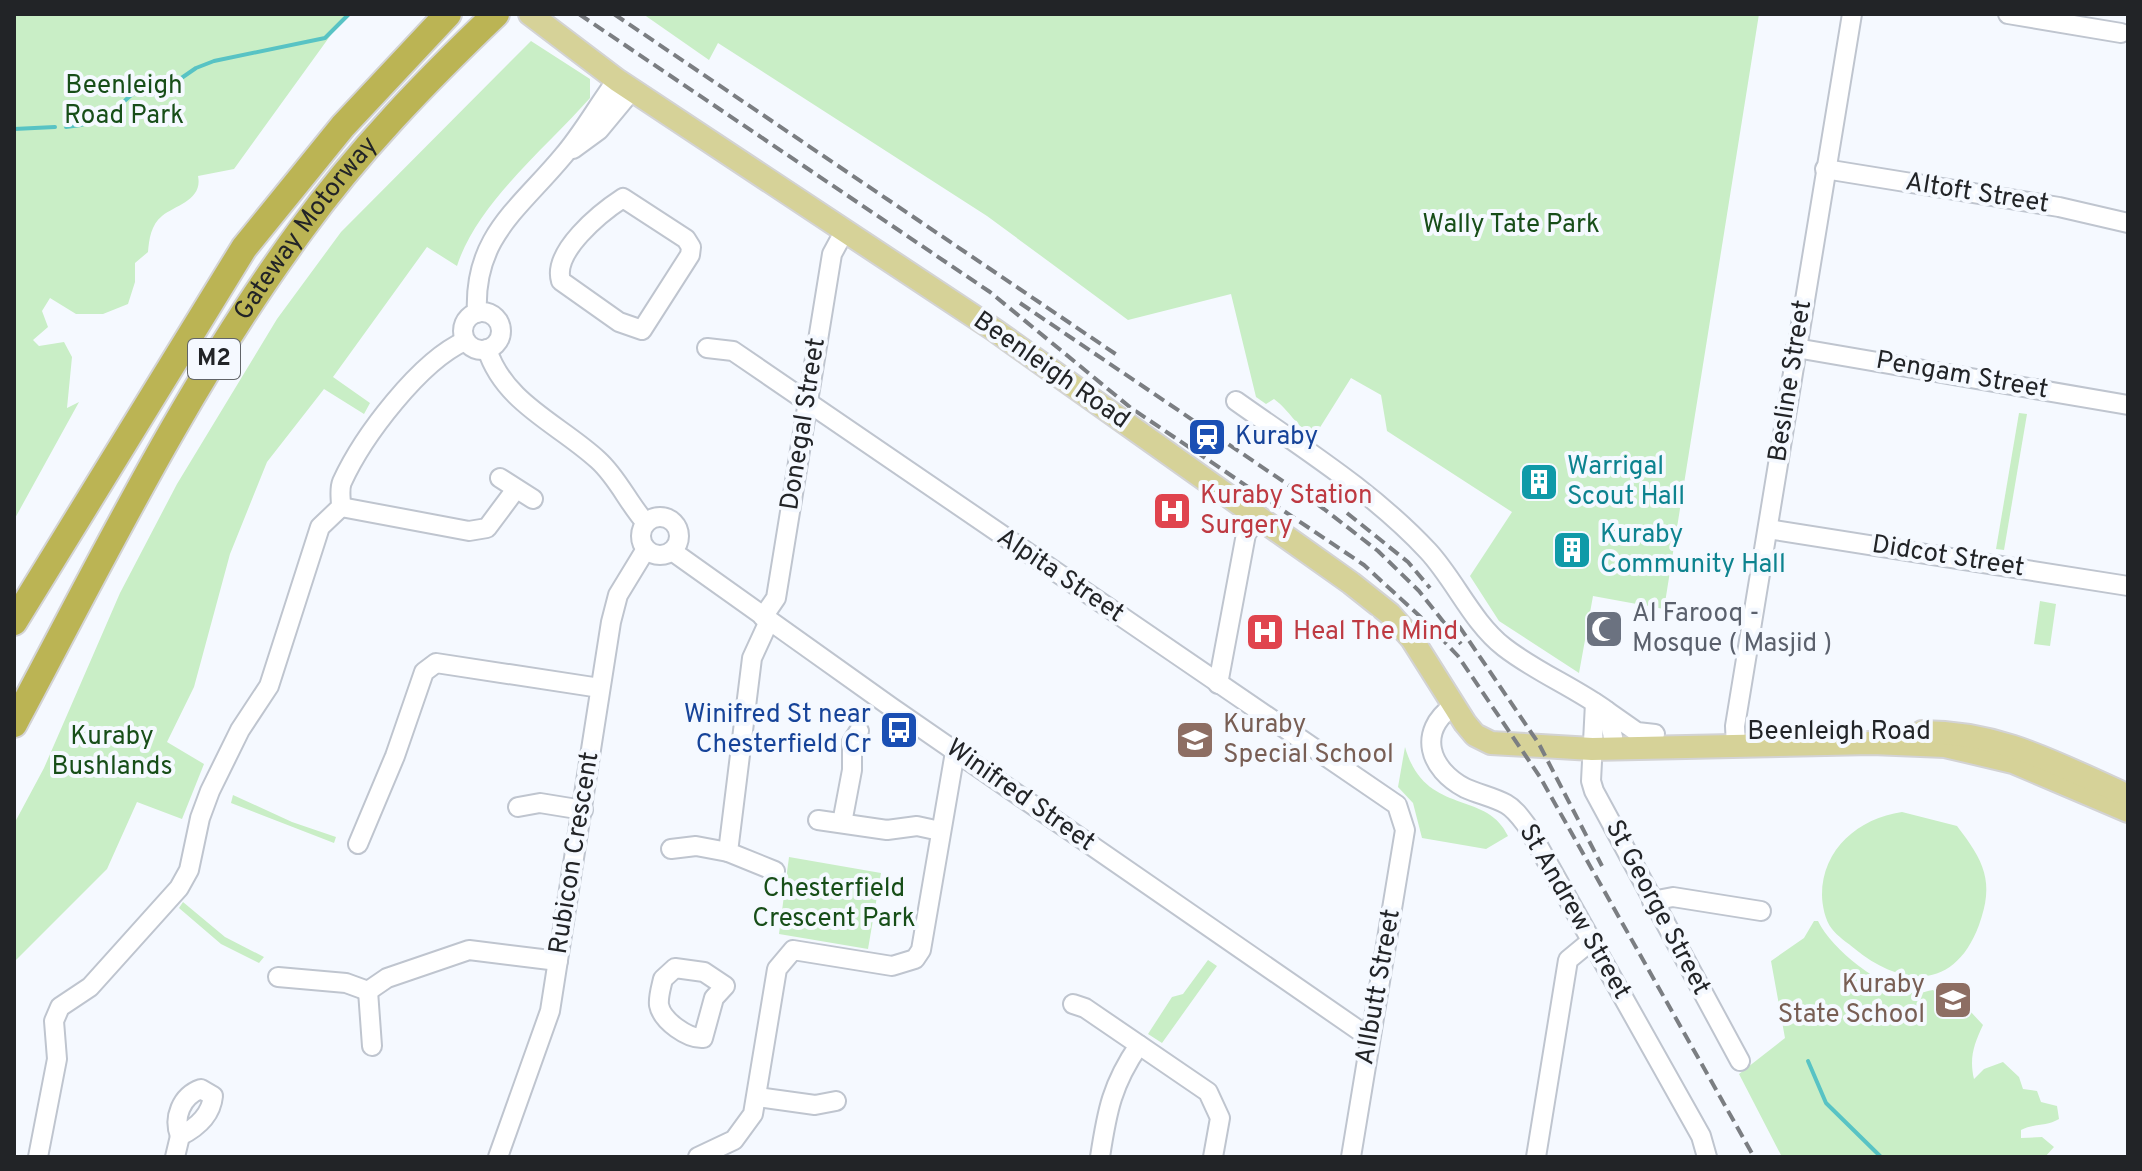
<svg xmlns="http://www.w3.org/2000/svg" width="2142" height="1171" viewBox="0 0 2142 1171" font-family="Overpass,sans-serif">
  <style>
    .green { fill: #c9eec6 }
    .lines { fill: none; stroke-linecap: round; stroke-linejoin: round }
    .stream { stroke: #58c3c4; stroke-width: 4 }
    .minor-casing { stroke: #bfc5cf; stroke-width: 22 }
    .major-casing { stroke: #d3d3d4; stroke-width: 26 }
    .highway-casing { stroke: #d3d3d4; stroke-width: 30 }
    .minor { stroke: #fff; stroke-width: 18 }
    .major { stroke: #d6d298; stroke-width: 22 }
    .highway { stroke: #bbb454; stroke-width: 26 }
    .rail { stroke: #7b7e82; stroke-width: 4; stroke-dasharray: 12 6; stroke-linecap: butt }
    .labels { text-anchor: middle; dominant-baseline: central; stroke-width: 8; stroke-linejoin: round; paint-order: stroke }
    .shield { fill: #f5f9ff; stroke: #616468; stroke-width: 2 }
    .shield-label { font-size: 24px; font-weight: bold; fill: #222427 }
    .park-label { font-size: 26px; fill: #174e18; stroke: #f5f9ff }
    .street-label { font-size: 26px; fill: #222427; stroke: #f5f9ff }
    .transit-label { font-size: 26px; fill: #164399; stroke: #f5f9ff; text-anchor: start }
    .culture-label { font-size: 26px; fill: #0d838f; stroke: #f5f9ff; text-anchor: start }
    .health-label { font-size: 26px; fill: #be3a42; stroke: #f5f9ff; text-anchor: start }
    .worship-label { font-size: 26px; fill: #5b616d; stroke: #f5f9ff; text-anchor: start }
    .education-label { font-size: 26px; fill: #785e54; stroke: #f5f9ff; text-anchor: start }
  </style>
  <rect width="100%" height="100%" fill="#f5f9ff"/>
  <g class="green">
    <path d="M14,14h332l-112,155 -36,7c5,24 -22,29 -36,40 -11,9 -13,23 -14,36l-13,11v19l-7,22 -25,10h-27l-26,-16 -8,13 6,16 -15,13 6,6 25,-4 8,15 -5,51 12,-6 -65,118z"/>
    <path d="M643,14h1116l-95,595 -71,-13 -14,77 -80,-52 -29,-45 42,-64 -125,-81 -6,-36 -30,-17 -37,59c-19,-12 -23,-25 -40,-38l-8,5 -10,-7 -25,-103 -103,26 -141,-104 -269,-173 -9,17z"/>
    <path d="M531,41l59,38v19c-43,49 -113,105 -133,168l-30,-19 -94,130 37,26 -6,11 -40,-25 -57,73 -37,92 -36,133 -27,55 37,22 -22,55 -45,-17 -30,67 -93,93v-138l30,-56 76,-175 57,-109 100,-165 64,-87z"/>
    <path d="M2019,413l8,1 -23,136 -8,-1z"/>
    <path d="M2040,601l16,3 -6,42 -16,-2z"/>
    <path d="M1405,747c20,70 81,42 103,89l-22,13 -64,-11 -9,-35 -15,-16z"/>
    <path d="M233,795l59,27 44,15 -2,6 -103,-40z"/>
    <path d="M1902,812l55,14c27,35 38,56 22,99 -24,65 -76,63 -124,24 -7,-6 -18,-13 -23,-20 -7,-8 -10,-25 -10,-34 0,-46 37,-77 80,-83z"/>
    <path d="M789,857l92,16 -13,76 -89,-15z"/>
    <path d="M183,902l42,35 39,20 -5,6 -38,-19 -42,-36z"/>
    <path d="M1814,921h4c14,29 63,67 96,72 5,1 13,-2 19,-3l22,19 15,2 13,14c-9,19 -14,33 -9,54l10,-10 19,-7 16,15 4,12 14,2 4,11 16,4 2,13c-13,8 -25,4 -38,11v8l21,-1 12,10 -9,10h-263l-43,-83 46,-36 -14,-77 33,-23z"/>
    <path d="M1208,960l9,6 -55,77 -14,-9 24,-37 11,-3z"/>
  </g>
  <g class="lines">
    <g class="stream">
      <path d="M66,127c17,-1 33,-6 48,-16 7,-5 12,-13 19,-17 10,-5 25,3 38,0l9,-15 16,-11 18,-7 111,-23 24,-24"/>
      <path d="M14,129l41,-2"/>
      <path d="M1808,1061l18,42 55,54"/>
    </g>
    <g class="minor-casing">
      <g id="minor">
        <path d="M2008,14l113,19"/>
        <path d="M573,149l26,-19 34,-41"/>
        <path d="M1825,169l234,38 69,16"/>
        <path d="M623,198l63,41 5,8 -1,8 -48,75 -23,-8 -58,-41c-9,-29 39,-68 62,-83z"/>
        <circle cx="482" cy="331" r="19"/>
        <path d="M477,313c-4,-76 42,-104 86,-157 20,-23 35,-51 54,-76"/>
        <path d="M707,348l26,3 664,454 8,25 -54,327"/>
        <path d="M1796,348l332,57"/>
        <path d="M487,349c17,54 72,75 111,111 20,18 30,43 48,63"/>
        <path d="M1236,401c66,47 136,90 192,150 27,29 44,71 76,96 32,25 70,40 103,64l6,26"/>
        <path d="M500,478l33,21"/>
        <path d="M341,507l128,24 18,-3 29,-39"/>
        <circle cx="660" cy="536" r="19"/>
        <path d="M1768,529l360,57"/>
        <path d="M672,551l219,156 479,331"/>
        <path d="M763,617l13,-19 56,-344 13,-24"/>
        <path d="M769,621l-17,37 -24,194 47,19"/>
        <path d="M1218,684l28,-150 12,-16"/>
        <path d="M1595,703l-4,78 3,10 146,270"/>
        <path d="M1453,706c-36,26 -24,63 12,82 13,6 28,9 41,16 9,5 15,14 21,22l174,310 6,21"/>
        <path d="M1607,711l30,21 18,2"/>
        <path d="M1736,747l-1,-21 117,-712"/>
        <path d="M518,807l22,-4 43,7"/>
        <path d="M818,820l69,10 30,-4 23,5"/>
        <path d="M842,823l10,-53v-28l7,-11"/>
        <path d="M358,844l37,-88 29,-84 12,-9 164,25"/>
        <path d="M671,849l25,-3 32,6"/>
        <path d="M1652,901l21,-4 88,14"/>
        <path d="M675,968l29,4 21,14 -11,12 -11,40c-15,1 -41,-17 -44,-33 -1,-8 2,-17 4,-26z"/>
        <path d="M278,977l68,6 22,8 19,-13 82,-28 89,11"/>
        <path d="M368,991l4,55"/>
        <path d="M1073,1004l12,4 123,84 12,26 -7,39"/>
        <path d="M201,1089l12,7c-2,20 -17,32 -33,40 -7,-18 1,-40 21,-47z"/>
        <path d="M757,1097l58,8 21,-4"/>
        <path d="M38,1157l19,-98 -3,-38 6,-14 30,-20 89,-99 10,-18 11,-52 10,-27 30,-61 29,-44 51,-159 21,-20c0,-9 -2,-18 1,-25 21,-46 78,-121 123,-141"/>
        <path d="M175,1157l5,-21"/>
        <path d="M498,1157l52,-146 61,-389 7,-27 28,-46"/>
        <path d="M698,1157l36,-17 19,-26 24,-145 16,-19 99,16 23,-7 6,-9 34,-198"/>
        <path d="M1100,1157c7,-46 12,-73 39,-112"/>
        <path d="M1536,1157l32,-197 23,-19"/>
      </g>
    </g>
    <g class="major-casing">
      <g id="major">
        <path d="M530,14l87,66 376,249 358,254 39,31 22,25 53,84 10,12 16,8 101,6 280,-6 73,3 68,16 115,49"/>
        <path d="M1922,732c76,0 129,29 198,60"/>
      </g>
    </g>
    <g class="highway-casing">
      <g id="highway">
        <path d="M14,622l230,-374 99,-122 105,-112"/>
        <path id="s1" d="M14,724c90,-168 174,-340 287,-494 57,-79 125,-149 195,-216"/>
      </g>
    </g>
    <use href="#minor" class="minor"/>
    <use href="#major" class="major"/>
    <use href="#highway" class="highway"/>
    <g class="rail">
      <path d="M579,14l411,278 141,116 233,157 61,56 33,35 82,121 214,380"/>
      <path d="M614,14l506,343"/>
      <path d="M1020,303l304,206 54,42 41,40 42,53"/>
      <path d="M1347,513l61,49 22,26"/>
      <path d="M1459,626l80,118 63,122"/>
    </g>
  </g>
  <defs>
    <g id="station-square" transform="scale(2)"><rect x="-9" y="-9" width="18" height="18" rx="4" fill="#1a4fb4" stroke="#f5f9ff"/><path d="M-3-6H3Q5-6 5-4V2Q5 4 3 4L4.5 6H3L1.5 4h-3L-3 6H-4.5L-3 4Q-5 4-5 2V-4Q-5-6-3-6ZM-3.5-4v3h7v-3ZM-3.5 1v1.5H-2V1ZM2 1v1.5H3.5V1Z" fill="#fff"/></g>
    <g id="building-square" transform="scale(2)"><rect x="-9" y="-9" width="18" height="18" rx="4" fill="#0f9aa8" stroke="#f5f9ff"/><path d="M-4-6H4V6H1V3H-1V6H-4ZM-2.5-4.3h1.7v1.8h-1.7ZM.8-4.3h1.7v1.8H.8ZM-2.5-1h1.7V.8h-1.7ZM.8-1h1.7V.8H.8Z" fill="#fff"/></g>
    <g id="hospital-square" transform="scale(2)"><rect x="-9" y="-9" width="18" height="18" rx="4" fill="#e0444e" stroke="#f5f9ff"/><path d="M-5-5h3v3.5h4V-5h3V5h-3V1.5h-4V5h-3Z" fill="#fff"/></g>
    <g id="mosque-square" transform="scale(2)"><rect x="-9" y="-9" width="18" height="18" rx="4" fill="#6b7280" stroke="#f5f9ff"/><path d="M3.5-4.9A6 6 0 1 0 3.5 4.9A5 5 0 1 1 3.5-4.9Z" fill="#fff"/></g>
    <g id="bus-square" transform="scale(2)"><rect x="-9" y="-9" width="18" height="18" rx="4" fill="#1a4fb4" stroke="#f5f9ff"/><path d="M-5-6H5V4H4V6H2V4H-2V6H-4V4H-5ZM-3.5-4V0h7V-4ZM-3.5 1.2v1.5H-2V1.2ZM2 1.2v1.5H3.5V1.2Z" fill="#fff"/></g>
    <g id="school-square" transform="scale(2)"><rect x="-9" y="-9" width="18" height="18" rx="4" fill="#8d6e63" stroke="#f5f9ff"/><path d="M0-5L7-2L0 1L-7-2ZM-4 1L0 2.5L4 1V4Q0 6-4 4Z" fill="#fff"/></g>
  </defs>
  <g fill-rule="evenodd">
    <use href="#station-square" x="1207" y="437"/>
    <use href="#building-square" x="1539" y="482"/>
    <use href="#hospital-square" x="1172" y="511"/>
    <use href="#building-square" x="1572" y="550"/>
    <use href="#mosque-square" x="1604" y="629"/>
    <use href="#hospital-square" x="1265" y="632"/>
    <use href="#bus-square" x="899" y="730"/>
    <use href="#school-square" x="1195" y="740"/>
    <use href="#school-square" x="1953" y="1000"/>
  </g>
  <g class="labels">
    <rect class="shield" x="188" y="339" width="52" height="40" rx="6"/>
    <g class="shield-label">
      <text x="214" y="359">M2</text>
    </g>
    <g class="park-label">
      <text x="124" y="86">Beenleigh<tspan x="124" dy="30">Road Park</tspan></text>
      <text x="1511" y="225">Wally Tate Park</text>
      <text x="112" y="737">Kuraby<tspan x="112" dy="30">Bushlands</tspan></text>
      <text x="834" y="889">Chesterfield<tspan x="834" dy="30">Crescent Park</tspan></text>
    </g>
    <g class="street-label">
      <text transform="translate(1977 194) rotate(9)">Altoft Street</text>
      <text stroke="none"><textPath href="#s1" startOffset="576">Gateway Motorway</textPath></text>
      <text transform="translate(1051 371) rotate(35)">Beenleigh Road</text>
      <text transform="translate(1962 376) rotate(10)">Pengam Street</text>
      <text transform="translate(1791 381) rotate(-81)">Besline Street</text>
      <text transform="translate(804 424) rotate(-81)">Donegal Street</text>
      <text transform="translate(1948 557) rotate(9)">Didcot Street</text>
      <text transform="translate(1060 576) rotate(34)">Alpita Street</text>
      <text x="1839" y="732">Beenleigh Road</text>
      <text transform="translate(1020 796) rotate(35)">Winifred Street</text>
      <text transform="translate(575 853) rotate(-81)">Rubicon Crescent</text>
      <text transform="translate(1657 908) rotate(62)">St George Street</text>
      <text transform="translate(1574 912) rotate(60)">St Andrew Street</text>
      <text transform="translate(1379 987) rotate(-80)">Allbutt Street</text>
    </g>
    <g class="transit-label">
      <text x="1235" y="437">Kuraby</text>
      <text x="871" y="715" text-anchor="end">Winifred St near<tspan x="871" dy="30">Chesterfield Cr</tspan></text>
    </g>
    <g class="culture-label">
      <text x="1567" y="467">Warrigal<tspan x="1567" dy="30">Scout Hall</tspan></text>
      <text x="1600" y="535">Kuraby<tspan x="1600" dy="30">Community Hall</tspan></text>
    </g>
    <g class="health-label">
      <text x="1200" y="496">Kuraby Station<tspan x="1200" dy="30">Surgery</tspan></text>
      <text x="1293" y="632">Heal The Mind</text>
    </g>
    <g class="worship-label">
      <text x="1632" y="614">Al Farooq -<tspan x="1632" dy="30">Mosque ( Masjid )</tspan></text>
    </g>
    <g class="education-label">
      <text x="1223" y="725">Kuraby<tspan x="1223" dy="30">Special School</tspan></text>
      <text x="1925" y="985" text-anchor="end">Kuraby<tspan x="1925" dy="30">State School</tspan></text>
    </g>
  </g>
  <rect width="2142" height="1171" fill="none" stroke="#222427" stroke-width="32"/>
</svg>
